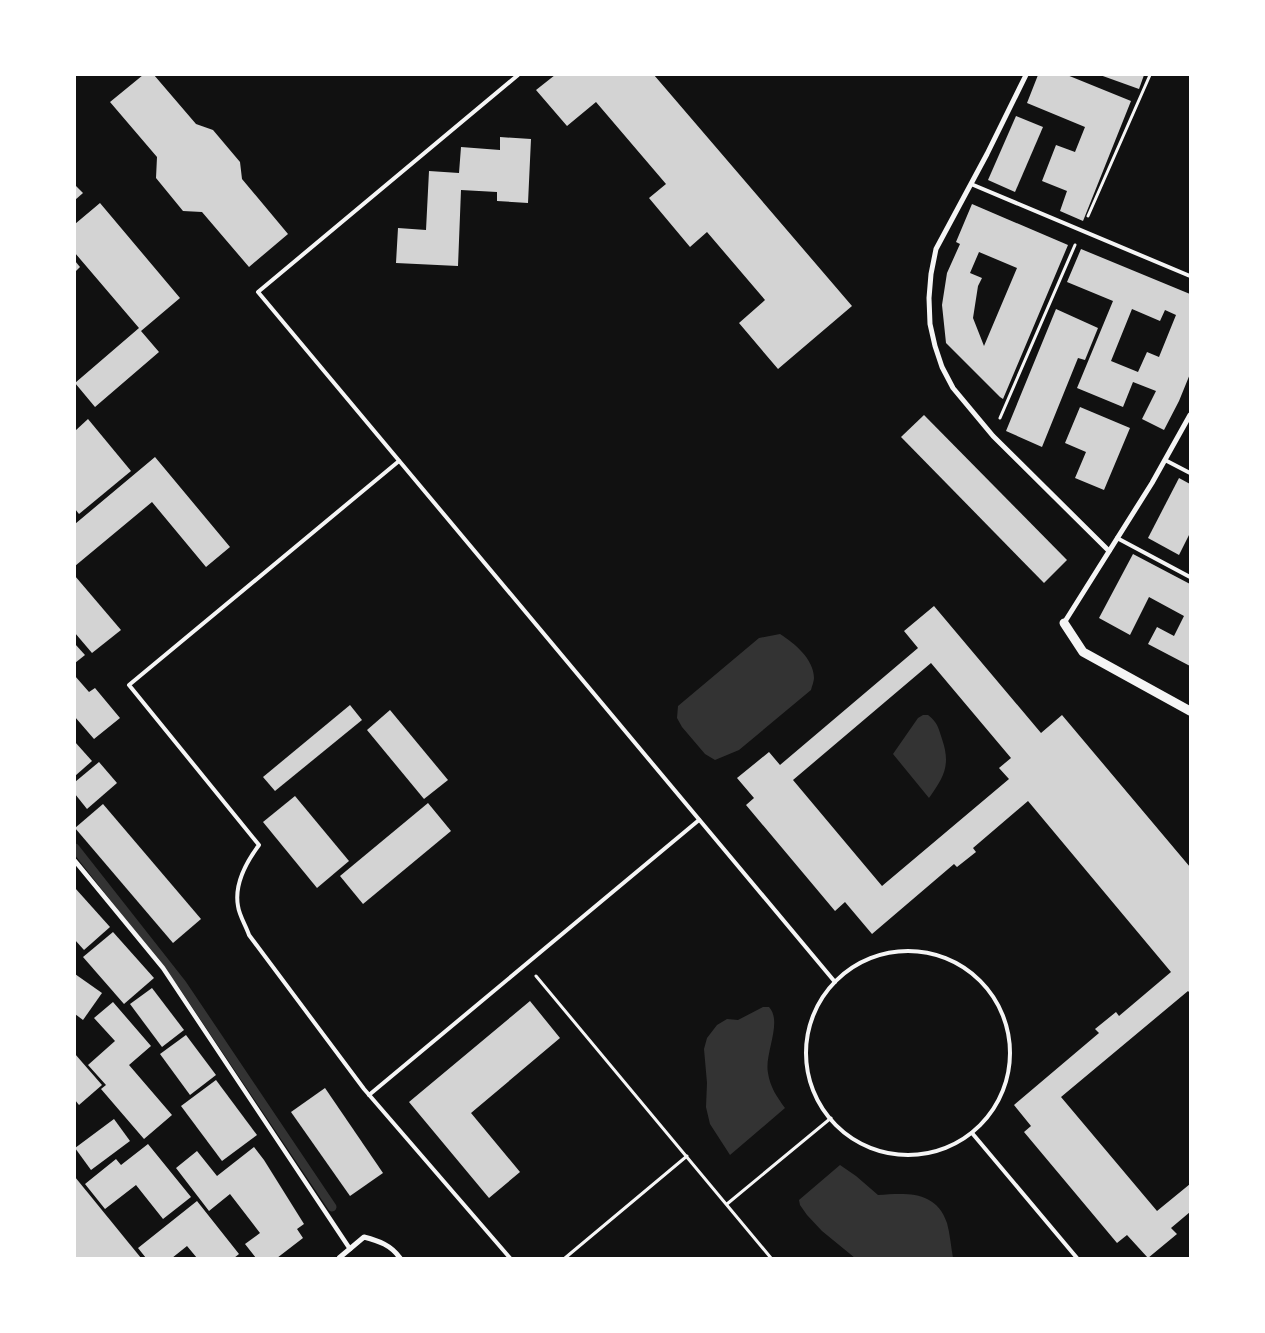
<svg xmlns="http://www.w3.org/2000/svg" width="1265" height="1333" viewBox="0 0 1265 1333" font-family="'Alegreya Sans',sans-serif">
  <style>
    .water { fill: #333 }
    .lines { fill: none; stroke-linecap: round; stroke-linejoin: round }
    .stream { stroke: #333; stroke-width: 9 }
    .building { fill: #d3d3d3; fill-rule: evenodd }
    .path { stroke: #f5f5f5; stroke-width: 3 }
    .service { stroke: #f5f5f5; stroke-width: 4 }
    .pedestrian { stroke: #f5f5f5; stroke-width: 4.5 }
    .minor { stroke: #f5f5f5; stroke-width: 5 }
    .tertiary { stroke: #f5f5f5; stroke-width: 9 }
  </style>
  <rect width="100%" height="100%" fill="#111"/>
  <g class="water">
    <path d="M780,634c14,9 34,25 34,44 0,3 -2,8 -3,12l-72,60 -24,10 -10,-6 -23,-27 -5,-9 1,-12 81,-68z"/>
    <path d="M923,715h5c10,8 10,12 14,24 9,26 2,38 -13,59l-36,-44 25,-36z"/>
    <path d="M763,1007h6c14,15 -5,47 -1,66 2,14 9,24 17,35l-55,47 -20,-31 -4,-17 1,-24 -3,-34 3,-11 10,-13 10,-6 11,1z"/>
    <path d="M840,1165l16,11 22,19c28,-2 58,-5 69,28 3,11 4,24 6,35h-98l-33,-27 -15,-16 -7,-10 -1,-5z"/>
  </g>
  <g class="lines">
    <path class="stream" d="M75,848l107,136 150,223"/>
  </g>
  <g class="building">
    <path d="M143,75h11l42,49 17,6 27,32 2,17 46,55 -39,33 -47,-55 -19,-1 -27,-33 1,-21 -47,-55z"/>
    <path d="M555,75h99l198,231 -74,63 -39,-46 26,-23 -58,-68 -17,15 -41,-49 17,-14 -70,-82 -29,24 -31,-36z"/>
    <path d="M1038,75h29l64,26 -48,120 -23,-10 7,-20 -25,-10 14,-36 19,7 10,-25 -58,-24z"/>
    <path d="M1100,75h44l-5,14z"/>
    <path d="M1016,116l27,11 -28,65 -27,-12z"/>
    <path d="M500,137l31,2 -3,64 -31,-2v-9l-36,-2 -3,76 -62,-3 2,-35 28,2 3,-59 30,2 2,-26 39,3z"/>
    <path d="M75,185l8,8 -8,7z"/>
    <path d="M100,203l80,95 -39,33 18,21 -64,55 -20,-24 64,-55 -64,-75v-29z"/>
    <path d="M972,204l96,41 -65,154 -3,-2 -54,-54 -4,-38 5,-32 13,-29 -4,-2zM979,252l38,16 -33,78 -11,-28 5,-32 4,-8 -12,-5z"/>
    <path d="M1081,249l109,45v80l-11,27 -15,29 -22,-11 14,-28 -23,-9 -10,25 -46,-19 36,-87 -46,-19zM1132,309l28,12 5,-11 11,5 -17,42 -12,-5 -9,20 -27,-11z"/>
    <path d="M75,261l5,6 -5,5z"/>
    <path d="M1056,309l42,19 -13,32 -7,-2 -36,89 -36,-16z"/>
    <path d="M1080,407l50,21 -26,62 -29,-12 11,-26 -21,-9z"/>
    <path d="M924,415l143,145 -23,23 -143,-146z"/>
    <path d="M88,419l43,52 -52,43 -4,-5v-78z"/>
    <path d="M155,457l75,90 -24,20 -54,-65 -77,64v-42z"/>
    <path d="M1179,478l11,6v49l-11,22 -31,-17z"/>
    <path d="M1133,554l57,30v82l-42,-22 9,-17 17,9 10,-20 -35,-19 -19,38 -31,-17z"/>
    <path d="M75,576l46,54 -29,23 -17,-20z"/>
    <path d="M934,606l107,127 21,-18 128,152v126l-2,-2 -127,106 96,114 33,-27v28l-19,16 6,6 -29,24 -21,-23 -10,8 -93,-111 7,-6 -17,-21 85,-72 -4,-4 21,-17 3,4 52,-44 -143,-171 -55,47 3,4 -19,15 -3,-3 -82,70 -27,-32 -10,9 -89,-106 8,-7 -17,-20 32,-26 11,13 138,-117 -14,-17zM931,663l80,95 -12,10 10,11 -127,107 -89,-106z"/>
    <path d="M75,644l10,11 -10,8z"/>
    <path d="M75,676l14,16 6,-4 25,30 -26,21 -19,-22z"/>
    <path d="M350,705l12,15 -87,71 -12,-14z"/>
    <path d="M390,710l58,70 -24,19 -57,-69z"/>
    <path d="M75,742l17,19 -17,15z"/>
    <path d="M99,762l18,21 -30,26 -12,-15v-12z"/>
    <path d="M295,796l54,65 -32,27 -54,-66z"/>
    <path d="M428,803l23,28 -88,73 -23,-28z"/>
    <path d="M103,804l98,115 -28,24 -98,-115z"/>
    <path d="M75,888l35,39 -26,23 -9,-10z"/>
    <path d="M113,932l41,46 -30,26 -41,-47z"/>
    <path d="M75,974l27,19 -19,27 -8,-6z"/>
    <path d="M152,988l32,42 -22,17 -32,-43z"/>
    <path d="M530,1001l30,37 -89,75 49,59 -31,26 -80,-96z"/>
    <path d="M113,1002l38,44 -22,19 43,50 -28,24 -43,-50 5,-4 -18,-20 27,-24 -21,-23z"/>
    <path d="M186,1035l30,40 -26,20 -30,-41z"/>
    <path d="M75,1054l27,31 -23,20 -4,-5z"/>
    <path d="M216,1080l41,55 -35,26 -41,-55z"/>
    <path d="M325,1088l58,85 -33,23 -59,-84z"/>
    <path d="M114,1119l16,22 -39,29 -16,-22z"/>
    <path d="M148,1144l43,53 -28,22 -27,-34 -31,24 -20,-25 31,-25 5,6z"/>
    <path d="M254,1147l10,13 40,64 -7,5 6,9 -26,20h-21l-11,-14 15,-11 -30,-39 -21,17 -33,-43 21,-17 20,25z"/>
    <path d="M75,1177l66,81h-66z"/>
    <path d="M197,1201l42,53 -5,4h-37l-10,-12 -15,12h-26l-8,-10z"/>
  </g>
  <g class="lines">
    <g class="path">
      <path d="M1088,216l62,-141"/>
      <path d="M1000,418l75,-173"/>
      <path d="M536,976l235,282"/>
      <path d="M727,1204l104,-86"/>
      <path d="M565,1258l122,-102"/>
    </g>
    <g class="service">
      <path d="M518,75l-260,217 577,690"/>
      <path d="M971,184l219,92"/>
      <path d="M1165,460l25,13"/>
      <path d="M399,461l-270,224 130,160c-12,16 -25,39 -21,61 1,9 8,20 11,29l115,154 146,169"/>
      <path d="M1117,538l73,39"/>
      <circle cx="908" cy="1053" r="102"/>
      <path d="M369,1095l330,-275"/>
      <path d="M972,1133l105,125"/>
    </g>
    <path class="pedestrian" d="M75,861l88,107 187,281"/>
    <g class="minor">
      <path d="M1026,75l-39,79 -51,95 -5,25 -2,24 1,26 5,22 7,21 11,21 40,48 116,115"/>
      <path d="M1064,623l88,-140 38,-68"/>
      <path d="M339,1258l25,-21c15,4 27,8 36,21"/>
    </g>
    <path class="tertiary" d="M1064,623l19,29 107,59"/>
  </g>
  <rect width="1265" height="1333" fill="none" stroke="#ffffff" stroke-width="152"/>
</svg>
